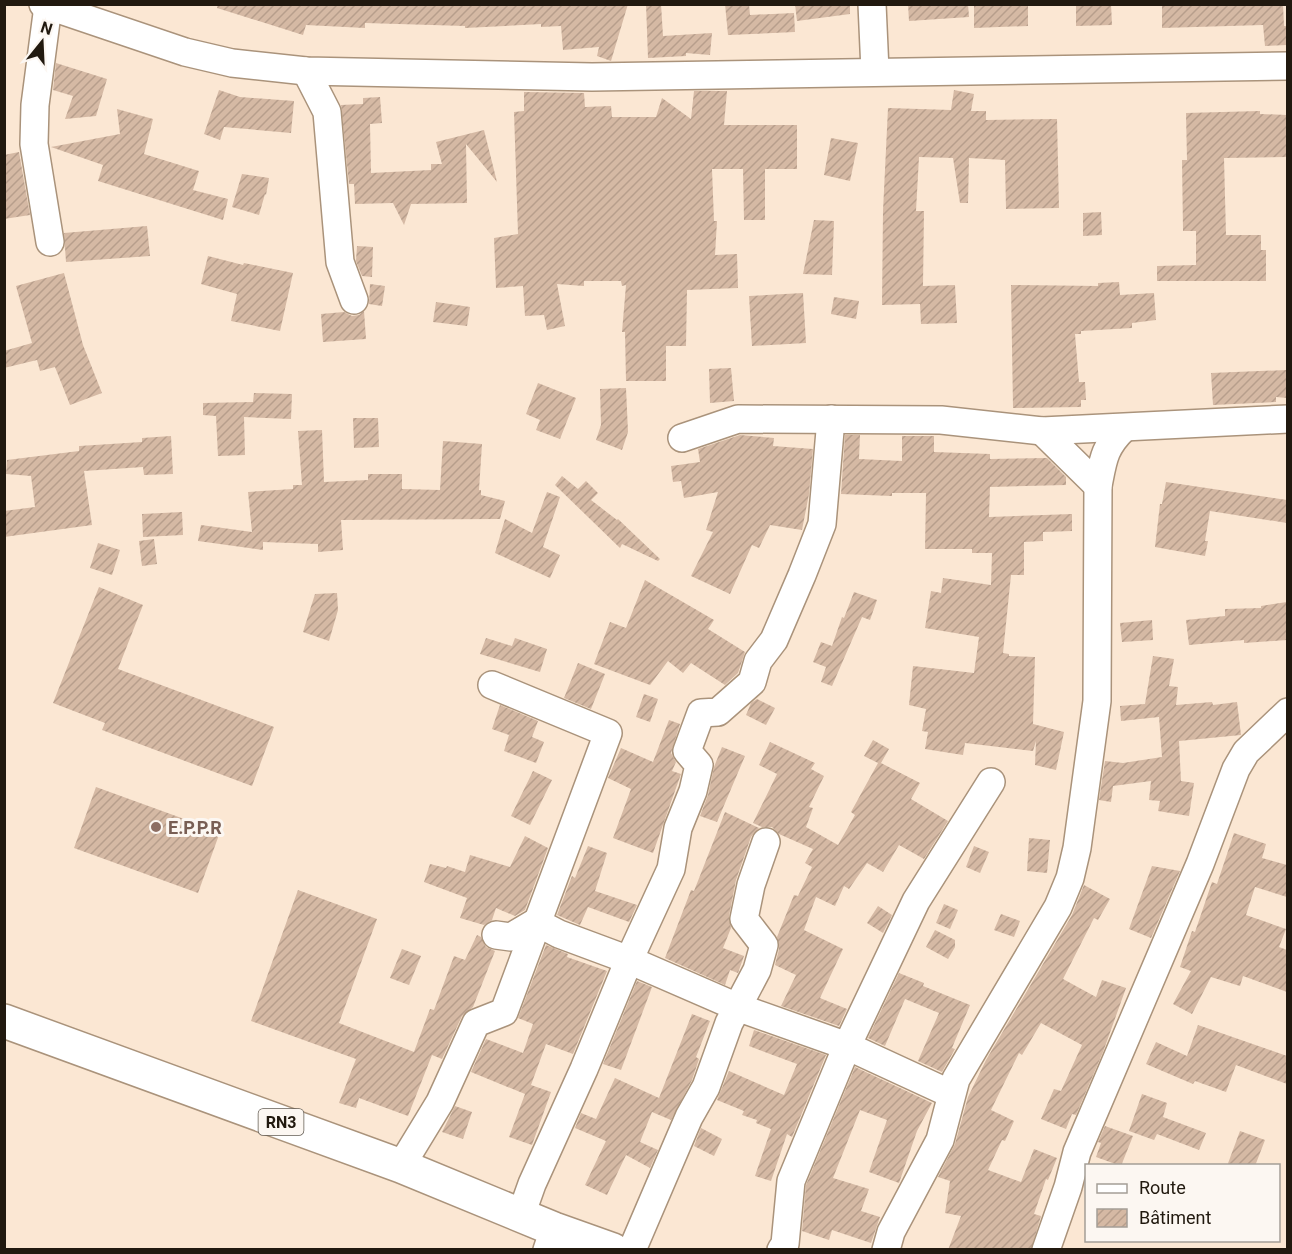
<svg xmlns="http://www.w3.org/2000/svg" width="1292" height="1254" viewBox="0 0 1292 1254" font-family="Roboto,sans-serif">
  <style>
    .building { fill: url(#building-hatch) }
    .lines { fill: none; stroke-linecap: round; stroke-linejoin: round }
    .minor-casing { stroke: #aa937b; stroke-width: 30 }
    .highway-casing { stroke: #aa937b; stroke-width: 36 }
    .minor { stroke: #fff; stroke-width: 27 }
    .highway { stroke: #fff; stroke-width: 33 }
    .education-dot { fill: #8d6e63; stroke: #fcf7f2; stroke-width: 2 }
    .labels { text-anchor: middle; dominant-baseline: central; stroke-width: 6; stroke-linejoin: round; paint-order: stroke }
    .shield { fill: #fcf7f2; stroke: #635c53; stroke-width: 1.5 }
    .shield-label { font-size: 16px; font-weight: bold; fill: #21190f }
    .education-label { font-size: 18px; font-weight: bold; fill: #785e54; stroke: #fcf7f2; text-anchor: start }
  </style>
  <defs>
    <pattern id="building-hatch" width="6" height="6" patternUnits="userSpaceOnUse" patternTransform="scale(1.5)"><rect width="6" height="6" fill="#d5b9a4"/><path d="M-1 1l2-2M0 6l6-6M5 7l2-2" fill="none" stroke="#b79e8c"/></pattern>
  </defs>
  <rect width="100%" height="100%" fill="#fbe7d3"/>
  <g class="building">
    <path d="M218,4h410l-17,57 -14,-5 2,-9 -36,3 -2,-24 -20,1v-3l-76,4v-2l-100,-3v5l-59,-3 -3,10 -86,-27z"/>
    <path d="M646,4h15l2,32 49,-3 -2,22 -24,-2v3l-38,2z"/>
    <path d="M725,4h24l1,11 44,-2 1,19 -67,3z"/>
    <path d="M795,4h55v10l-53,7z"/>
    <path d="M908,4h60l1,13 -60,4z"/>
    <path d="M974,4h54v22l-54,2z"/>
    <path d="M1076,4h35l1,21 -36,1z"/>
    <path d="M1162,4h121l1,22h3v19l-22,1 -2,-21 -101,3z"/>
    <path d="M56,63l51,16 -11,37 -31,3 8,-23 -20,-6z"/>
    <path d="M219,90l21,7 54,4 -3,32 -67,-6 -4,13 -16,-6z"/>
    <path d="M954,90l20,4 -3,17h15v9l71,-1 2,89 -53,1 -1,-49 -36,-2 -1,45h-8l-7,-45 -34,-1 -3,54h8l-1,75 32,-1 2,38 -36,1 -1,-20 -38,1 1,-94 5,-103 63,2z"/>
    <path d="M694,91h33l-3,34h73v44h-32v51h-21l-1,-51h-31l2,52h3l-2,34 22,-1 1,34 -51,2 -1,56h-20v35h-40l-1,-49h-3l4,-47 -4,1 -1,-5h-37v5l-27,-2 8,42 -18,4 -3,-15 -19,1 -2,-30 -27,2 -2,-50 24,-4 -4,-122 10,-1v-19l60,1 1,14 26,-1 1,11h44l6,-19 29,21z"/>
    <path d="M380,97l2,26 -12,1 1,49 60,-3v-6h11l-6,-22 48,-12 13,52 -31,-38 1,59 -56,1 -7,21 -11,-22 -38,1 -1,-20h-5l-8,-79 22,-1v-6z"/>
    <path d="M117,109l36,10 -9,35 55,17 -6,19 35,9 -5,21 -125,-39 5,-16 -52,-18 69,-13z"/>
    <path d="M1260,111v3l27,1v42l-63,1 2,77h35v15h5v31h-109v-15l39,-1v-34h-13l-1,-71h5l-1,-47z"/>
    <path d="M831,138l27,5 -8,38 -26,-6z"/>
    <path d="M19,152l11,63 -26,4v-64z"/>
    <path d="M242,174l27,4 -3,17 -1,-1 -6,21 -27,-8z"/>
    <path d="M1101,212l1,23 -19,1v-23z"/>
    <path d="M814,220l20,1 -2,54 -29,-1z"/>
    <path d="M147,226l3,30 -84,6 -2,-29z"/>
    <path d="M357,246l16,1 -1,30 -10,-1 -6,-15z"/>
    <path d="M208,256l35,9 1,-2 49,10 -13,58 -49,-10 6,-27 -36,-10z"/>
    <path d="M64,273l19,72 19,48 -32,12 -15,-38 -15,4 -3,-11 -33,8v-17l28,-8 -16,-57z"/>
    <path d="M1119,282l1,13 34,-2 2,27 -24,3v5l-51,3v3h-6l4,48h6l1,18h-5v7l-68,1 -2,-123 87,1v-3z"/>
    <path d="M370,284l15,2 -3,20 -13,-2z"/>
    <path d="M803,293l3,50 -54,3 -3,-50z"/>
    <path d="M834,297l25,4 -3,18 -25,-5z"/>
    <path d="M436,302l34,5 -3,19 -34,-4z"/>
    <path d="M364,311l2,28 -43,3 -2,-28 23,-2 8,4 7,-1z"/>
    <path d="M731,368l3,33 -24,2 -1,-34z"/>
    <path d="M1287,370v28l-11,-1v5l-63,3 -2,-32z"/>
    <path d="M538,383l38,15 -16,41 -24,-9 4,-10 -14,-6z"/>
    <path d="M626,388l2,44 -6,18 -26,-10 5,-15 -1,-36z"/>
    <path d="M254,393l38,1 -1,25 -47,-2 1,38 -27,1 -2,-40 -13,-1v-12l50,-1z"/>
    <path d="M353,418h25l1,29 -25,1z"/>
    <path d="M322,430l2,52 44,-2v-6h34v15l38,1 3,-49 39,3 -3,46h2v5l24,6 -5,18 -159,1 2,30 -25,2v-8l-55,-2v8l-65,-9 3,-16 51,7 -4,-40 45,-3v-4h9l-4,-54z"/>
    <path d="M740,435l34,3 -1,8 40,3 -4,45 -7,36 -32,-5 -11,23 -7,-3 -22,49 -39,-18 22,-44 -7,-2 12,-38 -34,6 -3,-17 -8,1 -2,-16 29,-4 -2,-13z"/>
    <path d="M845,435h15l-1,24 43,2v-25h32v16l56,2v5l57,-1 19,19v8l-76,2 -1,30 83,-3v17l-29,1v9l-19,1v33h-13l-8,78 6,1v2l26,1 -2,67 31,8 -8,38 -21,-5 1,-24 -3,10 -68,-8 -2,12 -38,-6 3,-17 -6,-1 4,-22 -17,-4 4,-39 61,7 5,-36 -54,-9 6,-37 10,2 2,-15 48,7 1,-32h-20v-4h-47l1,-56h-34v3l-51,-2z"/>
    <path d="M171,436l2,38 -29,1 -1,-8 -59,4 8,54 -88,12v-26l31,-4 -4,-31 -25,-2 1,-14 72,-9v-5l63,-4v-4z"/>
    <path d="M562,476l16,13 8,-8 12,12 -7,7 26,20 1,-1 42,40 -2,2 -36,-17 -2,4 -65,-63z"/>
    <path d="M1166,482l121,18v23l-77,-12 -5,30h3l-3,15 -50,-9 5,-43h2z"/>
    <path d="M547,492l13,5 -17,50 17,8 -10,23 -55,-25 10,-34 27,14z"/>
    <path d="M182,512l1,23 -40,2 -1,-23z"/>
    <path d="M154,539l3,25 -15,2 -3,-25z"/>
    <path d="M98,543l22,7 -8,25 -22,-7z"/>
    <path d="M645,580l69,40 -6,9 37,23 -7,21 -13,12 -34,-22 -8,10 -15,-12 -18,24 -56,-21 16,-42 16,6z"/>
    <path d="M99,587l44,18 -25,64 156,58 -22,59 -150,-56 3,-7 -52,-20z"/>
    <path d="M854,592l23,8 -7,20 -8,-3 -30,69 -11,-4 5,-15 -13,-5 8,-20 11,4 10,-29 2,1z"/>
    <path d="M337,593l1,17 -9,31 -26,-9 12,-38z"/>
    <path d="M1287,602v38l-43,3v-3l-55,5 -3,-25 39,-4v-7l36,-1v-2z"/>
    <path d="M1152,620l1,20 -31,2 -2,-19z"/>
    <path d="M486,638l26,8 3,-8 32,11 -7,23 -60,-18z"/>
    <path d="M1153,656l21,3 -5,27 9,1 -2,18 36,-3 1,3 24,-3 4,33 -62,6 2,40 13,2 -5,33 -31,-5 2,-10 -11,-1 2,-19 -38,5 -2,16 -12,-2 6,-39 18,2 39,-6 -3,-40 -38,4 -1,-15 25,-2z"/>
    <path d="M578,663l27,11 -14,35 -27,-11z"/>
    <path d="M644,694l14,5 -8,23 -14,-5z"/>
    <path d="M757,699l18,9 -9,17 -20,-10 5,-12z"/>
    <path d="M500,705l38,16 -6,16 12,5 -8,21 -32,-12 5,-16 -17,-6z"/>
    <path d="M669,720l11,4 -9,29 5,9 -4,9 9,3 -28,79 -40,-15 18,-49 -23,-11 13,-30 32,14z"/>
    <path d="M873,740l16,9 -8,14 39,20 -9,16 37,22 -24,38 -25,-14 -16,27 -16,-9 -18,26 -5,-3 -9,20 -19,-9 -12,33 39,19 -23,49 27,11 -8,17 -58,-20 15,-31 -21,-10 4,-16 -2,-12 17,-42 4,1 14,-29 -7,-4 8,-14 -34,-15 -7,-7h-10l-9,-4 24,-49 -18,-9 11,-23 45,21 -4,6 13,7 -15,31 4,1 -7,19 32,18 17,-30 -4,-3 27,-49 -14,-7z"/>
    <path d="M722,747l23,9 -28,66 -17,-6 8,-21 6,-28z"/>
    <path d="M533,771l19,9 -22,45 -19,-9z"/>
    <path d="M96,787l124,45 -22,61 -124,-45z"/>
    <path d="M725,812l34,16 -8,9 -15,43 -7,36 2,12 -8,20 21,8 -6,17 -8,-3 -5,15 -60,-27 26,-68 3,1z"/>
    <path d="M1234,833l32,11 -4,14 25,7v32l-32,-10 -9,28 40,14 -7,18 8,3v42l-44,-16 -3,10 -29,-9 -19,37 -19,-10 18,-33 -11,-4 12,-36 3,1 17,-50 5,2z"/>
    <path d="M525,836l23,12 -23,62 -10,6 -19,-8 -4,12 -8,5 -24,-7 7,-20 -43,-16 6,-18 16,4 1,-2 18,6 5,-17 40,12z"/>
    <path d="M1029,838l21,2 -3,33 -20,-2z"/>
    <path d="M588,846l19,7 -12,38 42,14 -8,17 -41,-15 -8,18 -23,-10 15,-39 3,2z"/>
    <path d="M974,846l15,6 -9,21 -14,-6z"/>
    <path d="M1152,866l28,5 -29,67 -22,-9z"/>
    <path d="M1084,885l26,14 -12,21 -4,-2 -31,61 33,18 6,-17 24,8 -23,64 -27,63 -4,-1 -6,15 -25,-10 13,-30 7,2 21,-46 -41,-22 -19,32 -3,-2 -28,57 23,11 -9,20 -3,-1 -14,30 33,12 13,-33 23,9 -9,22 -2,-1 -12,35 7,2 -10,34h-83l13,-34 -16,-3 5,-32 -12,-4 17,-33 13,-47 18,-37 86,-145z"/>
    <path d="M298,890l79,29 -38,104 75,29 16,-43 4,1 20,-54 11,4 12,-25 4,2 5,10 9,4 -22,56 -11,9 -20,43 -10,-4 -24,61 -49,-18 -3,10 -17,-5 17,-44 -105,-38z"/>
    <path d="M944,904l14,6 -8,19 -14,-6z"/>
    <path d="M878,906l14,9 -9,18 -16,-10z"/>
    <path d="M1001,914l19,7 -6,16 -20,-7z"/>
    <path d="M935,930l20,10v7l-7,12 -22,-12z"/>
    <path d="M546,945l22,9 -1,3 40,14 -34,83 -27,-10 -15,41 20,7 -19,53 -23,-8 16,-43 -54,-22 15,-33 37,14 10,-29 -15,-6z"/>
    <path d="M402,949l19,7 -12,29 -19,-7z"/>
    <path d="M899,973l25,10 -1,3 47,19 -18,43 3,1 -13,23 -24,-11 21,-48 -34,-14 -20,47 -17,-8z"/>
    <path d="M637,981l15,6 -31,83 -18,-6z"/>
    <path d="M692,1014l18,7 -14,36 3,2 -7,21 -21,40 -19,-8 -12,30 18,8 -8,18 -24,-13 -19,40 -22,-10 21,-44 -31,-13 6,-15 15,6 19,-41 44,20z"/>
    <path d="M1198,1025l89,31v28l-51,-19 -10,27 -31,-11 -2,3 -47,-20 10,-22 31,14z"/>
    <path d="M754,1030l72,25 -34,82 -5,-3 -16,47 -16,-5 16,-47 -15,-6 1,-3 -15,-5 2,-4 -27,-11 12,-29 55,24 13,-31 -48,-18z"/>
    <path d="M855,1067l77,36 -15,28 -18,52 -30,-11 18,-52 -27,-10 -27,68 36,11 -8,22 19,6 -9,26 -39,-13 -3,10 -27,-9 4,-46z"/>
    <path d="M1142,1094l25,9 -4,14 43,16 -7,17 -42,-16 -3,6 -25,-9z"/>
    <path d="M455,1106l17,6 -9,27 -21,-7z"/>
    <path d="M1105,1126l28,10 -12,30 -25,-9 5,-14 -3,-1z"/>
    <path d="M701,1128l21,11 -8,17 -20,-10z"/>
    <path d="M1240,1131l25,9 -10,26h-28z"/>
  </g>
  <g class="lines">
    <g class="minor-casing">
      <g id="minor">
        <path d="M43,4l142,48 47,11 74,8 286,6 696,-11"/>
        <path d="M872,4l3,67"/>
        <path d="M48,6l-13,99 -1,39 16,98"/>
        <path d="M306,71l21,41 13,150 14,38"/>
        <path d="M1042,431l56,55"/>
        <path d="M682,438l56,-19 203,1 101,11 246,-12"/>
        <path d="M496,935l15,2 25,-15 23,12 70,26 108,47 110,39 104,48"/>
        <path d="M401,1166l39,-64 36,-79 28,-11 104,-279 -116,-48"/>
        <path d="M521,1215l11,-31 52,-115 45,-109 42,-91 7,-41 15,-37 6,-26 -12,-14 14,-38 17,-1 34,-30 6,-21 16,-21 28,-65 20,-51 9,-105"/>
        <path d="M547,1250l7,-21"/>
        <path d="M632,1250l57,-133 17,-30 23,-64 28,-53 7,-25 -20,-26 7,-34 15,-43"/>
        <path d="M781,1250l4,-6 6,-63 56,-135 69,-145 75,-119"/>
        <path d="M886,1250l5,-18 49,-92 16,-61 102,-172 12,-29 7,-30 20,-147 1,-215c5,-26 6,-39 26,-58"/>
        <path d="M1046,1250l22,-63 9,-35 123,-288 36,-95 10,-17 42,-40"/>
      </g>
    </g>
    <g class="highway-casing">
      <path id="highway" d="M4,1021l397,145 153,63 59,21"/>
    </g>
    <use href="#minor" class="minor"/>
    <use href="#highway" class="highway"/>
  </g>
  <circle class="education-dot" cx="156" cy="827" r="6"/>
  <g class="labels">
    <rect class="shield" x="258.5" y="1109" width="45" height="26" rx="4.5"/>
    <g class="shield-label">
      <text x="281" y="1122">RN3</text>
    </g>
    <g class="education-label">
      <text x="168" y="827">E.P.P.R</text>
    </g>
  </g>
  <rect width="1292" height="1254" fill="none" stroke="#21190f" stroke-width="12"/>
  <rect x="1085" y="1164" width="195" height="78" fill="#fcf7f2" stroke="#a49e97" stroke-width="1.5"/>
  <rect x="1097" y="1184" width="30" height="9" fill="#ffffff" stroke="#a49e97" stroke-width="1.5"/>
  <text x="1139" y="1194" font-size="18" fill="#21190f">Route</text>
  <rect x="1097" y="1209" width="30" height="18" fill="url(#building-hatch)" stroke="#a49e97" stroke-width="1.5"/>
  <text x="1139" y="1224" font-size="18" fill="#21190f">Bâtiment</text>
  <g transform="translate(42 42) rotate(18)" stroke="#fcf7f2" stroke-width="4.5" paint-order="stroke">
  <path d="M0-4.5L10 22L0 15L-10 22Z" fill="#21190f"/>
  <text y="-9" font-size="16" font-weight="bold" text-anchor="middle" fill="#21190f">N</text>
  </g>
</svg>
